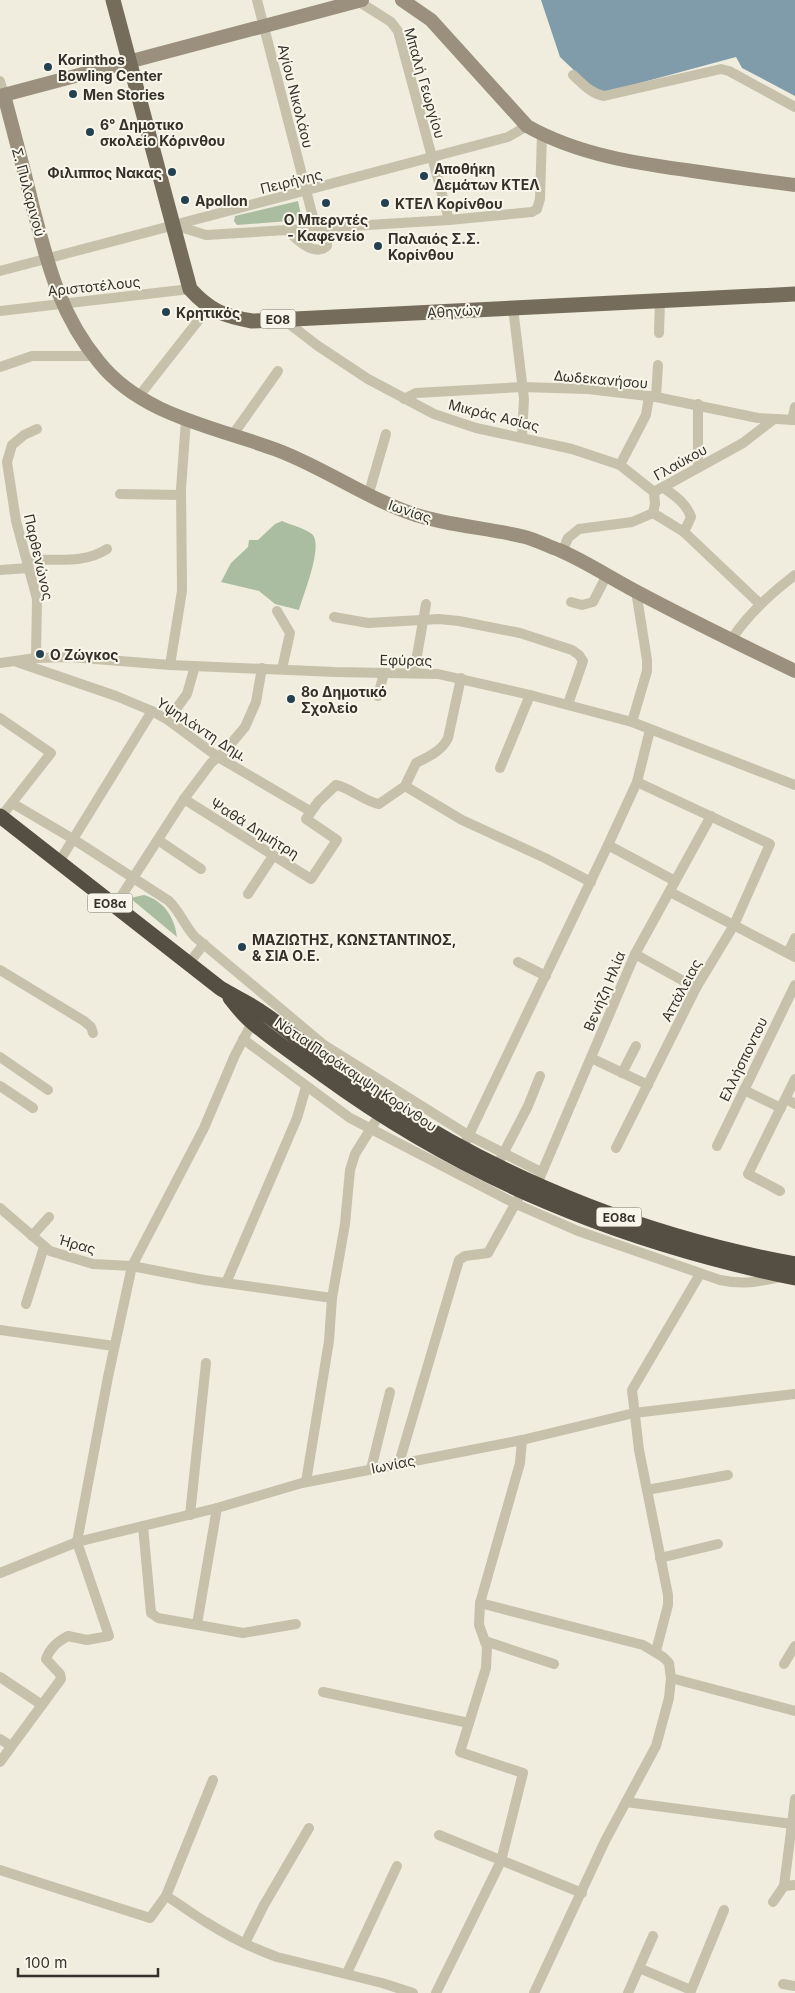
<svg xmlns="http://www.w3.org/2000/svg" width="795" height="1993" viewBox="0 0 795 1993" font-family="Inter,sans-serif">
  <style>
    .green { fill: #abbda0 }
    .water { fill: #809caa }
    .lines { fill: none; stroke-linecap: round; stroke-linejoin: round }
    .street { stroke: #c7c0ab; stroke-width: 10 }
    .secondary { stroke: #9a907d; stroke-width: 14 }
    .primary { stroke: #766c5c; stroke-width: 15 }
    .highway { stroke: #554e42; stroke-width: 15 }
    .poi-dot { fill: #244152; stroke: #f8f6ea; stroke-width: 2 }
    .labels { text-anchor: middle; dominant-baseline: central; stroke-width: 4; stroke-linejoin: round; paint-order: stroke }
    .shield { fill: #f8f6ea; stroke: #706c64; stroke-width: 1 }
    .shield-label { font-size: 12px; font-weight: bold; fill: #35312a }
    .poi-label { font-size: 14px; font-weight: bold; fill: #35312a; stroke: #f8f6ea; text-anchor: start }
    .street-label { font-size: 14px; fill: #35312a; stroke: #f8f6ea }
  </style>
  <rect width="100%" height="100%" fill="#f0edde"/>
  <g class="green">
    <path d="M298,201l4,19 -65,5 -3,-4 1,-5z"/>
    <path d="M282,521c9,4 22,7 30,13 12,11 -9,61 -13,76l-24,-6 -16,-13 -38,-9 10,-19 17,-16 1,-7h9l17,-16z"/>
    <path d="M144,895c20,6 30,21 33,42l-47,-39z"/>
  </g>
  <path class="water" d="M541,0h254v96l-53,-28 -6,-11 -137,37 -39,-37z"/>
  <g class="lines">
    <g class="street">
      <path d="M257,0l59,229"/>
      <path d="M358,1l33,21 7,9 51,189"/>
      <path d="M573,75c9,8 18,19 31,21l117,-27 8,2 66,36"/>
      <path d="M0,81l4,14"/>
      <path d="M174,225l32,10 243,-15 83,-8 5,-3 3,-10 2,-65"/>
      <path d="M288,231c9,9 26,26 39,15v-18"/>
      <path d="M0,271l508,-134 19,-11"/>
      <path d="M513,308l11,91 -2,38"/>
      <path d="M0,311l190,-22"/>
      <path d="M283,319l35,27 50,33 66,35 42,14 96,21 48,16 34,27"/>
      <path d="M659,333l1,-33"/>
      <path d="M0,367l32,-11h62"/>
      <path d="M139,396l70,-89"/>
      <path d="M656,397l2,-32"/>
      <path d="M404,399l12,-6 106,-6 66,2 68,8 102,21 37,2"/>
      <path d="M792,420l3,-13"/>
      <path d="M232,436l46,-65"/>
      <path d="M620,465l26,-50 3,-19"/>
      <path d="M698,467v-63"/>
      <path d="M664,488c11,8 22,15 27,29l-7,15"/>
      <path d="M654,492l89,-49 31,-24"/>
      <path d="M120,494l61,1"/>
      <path d="M368,496l18,-62"/>
      <path d="M653,513l31,19 76,72"/>
      <path d="M562,552l6,-14 11,-9 53,-7 21,-9 2,-9 -1,-12"/>
      <path d="M27,560c28,-2 55,5 80,-11"/>
      <path d="M0,570l29,-2"/>
      <path d="M571,602l11,3 11,-3 14,-27"/>
      <path d="M277,611l13,22 -8,36"/>
      <path d="M334,617l34,6 71,-4 20,2 61,12 52,17 7,5 4,6 -15,43"/>
      <path d="M731,640c17,-26 39,-46 64,-65"/>
      <path d="M36,658l1,-59 -21,-78 -9,-59 5,-17 12,-10 13,-6"/>
      <path d="M17,662l99,34 36,15 16,9 50,37 92,54"/>
      <path d="M0,663l36,-5 34,-1 100,8 165,7 103,2 92,21 102,27 163,63"/>
      <path d="M170,665l12,-74 -1,-102 5,-69"/>
      <path d="M414,673l12,-69"/>
      <path d="M378,696l6,-23"/>
      <path d="M0,718l51,35 -51,65"/>
      <path d="M168,720l19,-26 8,-28"/>
      <path d="M632,722l15,-51v-11l-11,-69"/>
      <path d="M500,768l30,-73"/>
      <path d="M405,786l57,34 83,38 46,24"/>
      <path d="M184,799l127,80 26,-39 -31,-21 12,-17 18,-17c15,3 27,16 43,19l26,-18 11,-23c12,-6 26,-12 32,-25l13,-60"/>
      <path d="M12,803l61,36 96,62c11,11 16,25 26,36l129,108 144,90 73,37"/>
      <path d="M158,840l43,29"/>
      <path d="M608,845l67,36"/>
      <path d="M59,862l93,-151"/>
      <path d="M670,892l125,65"/>
      <path d="M248,894l25,-38"/>
      <path d="M115,906l69,-107 27,-36 13,-11 21,-25 11,-25 6,-34"/>
      <path d="M788,953l7,-15"/>
      <path d="M635,954l61,34"/>
      <path d="M518,962l28,14"/>
      <path d="M189,963l15,-19"/>
      <path d="M0,970l84,51 7,6 2,6"/>
      <path d="M243,1039l107,79 166,86 62,27 142,49c23,5 37,2 60,-3"/>
      <path d="M0,1057l48,33"/>
      <path d="M591,1058l57,27"/>
      <path d="M622,1073l14,-27"/>
      <path d="M0,1086l33,22"/>
      <path d="M744,1090l37,18"/>
      <path d="M786,1099l9,5"/>
      <path d="M466,1141l142,-296 29,-63 13,-52"/>
      <path d="M717,1146l78,-161"/>
      <path d="M616,1148l80,-160 38,-63 36,-81 -133,-62"/>
      <path d="M501,1158l27,-52 12,-30"/>
      <path d="M540,1177l95,-223 76,-138"/>
      <path d="M780,1191l-32,-17 47,-95"/>
      <path d="M0,1208l50,43 43,13 39,2 72,14 128,18"/>
      <path d="M32,1236l17,-19"/>
      <path d="M226,1283l71,-165 9,-31"/>
      <path d="M26,1304l18,-57"/>
      <path d="M0,1330l114,16"/>
      <path d="M399,1463l60,-203 6,-4 23,-3 30,-54"/>
      <path d="M371,1469l19,-77"/>
      <path d="M306,1482l23,-141 3,-43 13,-74 5,-54 5,-16 20,-32"/>
      <path d="M647,1490l81,-15"/>
      <path d="M190,1515l16,-152"/>
      <path d="M143,1526l8,87 7,5 85,15 53,-9"/>
      <path d="M660,1558l58,-14"/>
      <path d="M0,1573l77,-31 140,-34 85,-25 220,-43 112,-27 161,-19"/>
      <path d="M480,1603l163,42 20,12 6,6 2,15 -2,20 -13,48 -51,95 -71,152"/>
      <path d="M197,1624l20,-116"/>
      <path d="M485,1641l69,23"/>
      <path d="M656,1651l12,-46v-10l-29,-145 -7,-60 68,-116"/>
      <path d="M784,1664l11,-18"/>
      <path d="M0,1677l42,28"/>
      <path d="M671,1678l124,33"/>
      <path d="M323,1692l146,31"/>
      <path d="M0,1739l11,7"/>
      <path d="M0,1762l61,-83 -1,-5 -14,-15c4,-11 11,-17 22,-23l19,4 22,-4 -32,-94 31,-165 24,-111 72,-138 31,-73 17,-32"/>
      <path d="M626,1802l166,22 3,-25"/>
      <path d="M439,1835l143,58"/>
      <path d="M0,1870l150,48 16,-22c14,8 26,18 40,26 22,14 46,26 71,35l105,26 31,10"/>
      <path d="M784,1886l8,-62"/>
      <path d="M166,1896l47,-116"/>
      <path d="M773,1902l11,-16 11,-1"/>
      <path d="M245,1943l19,-38 45,-77"/>
      <path d="M639,1968l52,22"/>
      <path d="M347,1973l50,-107"/>
      <path d="M783,1984l12,2"/>
      <path d="M436,1993l65,-132 22,-88 -63,-21 26,-84 1,-21 -8,-22 1,-22 40,-140 2,-23"/>
      <path d="M628,1993l25,-57"/>
      <path d="M690,1993l34,-83"/>
    </g>
    <g class="secondary">
      <path d="M402,0l29,20 96,106c53,30 114,38 173,46 32,5 63,9 95,13"/>
      <path d="M4,95c10,38 20,75 29,113 15,57 27,107 66,154 43,54 117,65 178,88 48,18 90,49 139,65 35,11 73,13 109,22 11,3 23,9 34,13 28,12 53,29 80,43 51,27 104,53 156,78"/>
      <path d="M0,96l362,-96"/>
    </g>
    <path class="primary" d="M113,0l77,289c20,22 34,27 62,32l543,-27"/>
    <g class="highway">
      <path d="M0,816l220,172c13,8 27,14 40,23 16,10 30,22 45,34 30,22 59,43 90,63 121,78 259,130 400,156"/>
      <path d="M230,998c7,9 14,18 23,25 22,19 47,35 70,52 144,105 298,167 472,203"/>
    </g>
  </g>
  <g class="poi-dot">
    <circle cx="48" cy="67" r="5"/>
    <circle cx="73" cy="94" r="5"/>
    <circle cx="90" cy="132" r="5"/>
    <circle cx="172" cy="172" r="5"/>
    <circle cx="424" cy="176" r="5"/>
    <circle cx="185" cy="200" r="5"/>
    <circle cx="326" cy="203" r="5"/>
    <circle cx="385" cy="203" r="5"/>
    <circle cx="378" cy="246" r="5"/>
    <circle cx="166" cy="312" r="5"/>
    <circle cx="40" cy="654" r="5"/>
    <circle cx="291" cy="699" r="5"/>
    <circle cx="242" cy="947" r="5"/>
  </g>
  <g class="labels">
    <g class="shield">
      <rect x="260.5" y="309.5" width="35" height="19" rx="4"/>
      <rect x="87.5" y="893.5" width="45" height="19" rx="4"/>
      <rect x="596.5" y="1207.5" width="45" height="19" rx="4"/>
    </g>
    <g class="shield-label">
      <text x="278" y="319">ΕΟ8</text>
      <text x="110" y="903">ΕΟ8α</text>
      <text x="619" y="1217">ΕΟ8α</text>
    </g>
    <g class="poi-label">
      <text x="58" y="59">Korinthos<tspan x="58" dy="16">Bowling Center</tspan></text>
      <text x="83" y="94">Men Stories</text>
      <text x="100" y="124">6° Δημοτικο<tspan x="100" dy="16">σκολείο Κόρινθου</tspan></text>
      <text x="434" y="168">Αποθήκη<tspan x="434" dy="16">Δεμάτων ΚΤΕΛ</tspan></text>
      <text x="162" y="172" text-anchor="end">Φιλιππος Νακας</text>
      <text x="195" y="200">Apollon</text>
      <text x="395" y="203">ΚΤΕΛ Κορίνθου</text>
      <text x="326" y="219" text-anchor="middle">Ο Μπερντές<tspan x="326" dy="16">- Καφενείο</tspan></text>
      <text x="388" y="238">Παλαιός Σ.Σ.<tspan x="388" dy="16">Κορίνθου</tspan></text>
      <text x="176" y="312">Κρητικός</text>
      <text x="50" y="654">Ο Ζώγκος</text>
      <text x="301" y="691">8ο Δημοτικό<tspan x="301" dy="16">Σχολείο</tspan></text>
      <text x="252" y="939">ΜΑΖΙΩΤΗΣ, ΚΩΝΣΤΑΝΤΙΝΟΣ,<tspan x="252" dy="16">&amp; ΣΙΑ Ο.Ε.</tspan></text>
    </g>
    <g class="street-label">
      <text transform="translate(425 83) rotate(74)">Μπαλή Γεωργίου</text>
      <text transform="translate(296 96) rotate(76)">Αγίου Νικολάου</text>
      <text transform="translate(291 181) rotate(-14)">Πειρήνης</text>
      <text transform="translate(29 192) rotate(75)">Σ. Πυλαρινού</text>
      <text transform="translate(94 286) rotate(-6)">Αριστοτέλους</text>
      <text transform="translate(454 311) rotate(-3)">Αθηνών</text>
      <text transform="translate(601 379) rotate(5)">Δωδεκανήσου</text>
      <text transform="translate(494 415) rotate(14)">Μικράς Ασίας</text>
      <text transform="translate(680 462) rotate(-29)">Γλαύκου</text>
      <text transform="translate(410 511) rotate(19)">Ιωνίας</text>
      <text transform="translate(39 557) rotate(77)">Παρθενώνος</text>
      <text transform="translate(406 660) rotate(1)">Εφύρας</text>
      <text transform="translate(202 729) rotate(33)">Υψηλάντη Δημ.</text>
      <text transform="translate(255 828) rotate(32)">Ψαθά Δημήτρη</text>
      <text transform="translate(681 990) rotate(-62)">Αττάλειας</text>
      <text transform="translate(604 991) rotate(-67)">Βενήζη Ηλία</text>
      <text transform="translate(743 1059) rotate(-64)">Ελλήσποντου</text>
      <text transform="translate(356 1074) rotate(34)">Νότια Παράκαμψη Κορίνθου</text>
      <text transform="translate(77 1244) rotate(16)">Ήρας</text>
      <text transform="translate(393 1464) rotate(-11)">Ιωνίας</text>
    </g>
  </g>
  <path d="M18 1968v8h140v-8" fill="none" stroke="#35312a" stroke-width="2.5"/>
  <text x="25" y="1968" font-size="15" fill="#35312a" stroke="#f8f6ea" stroke-width="4" paint-order="stroke">100 m</text>
</svg>
